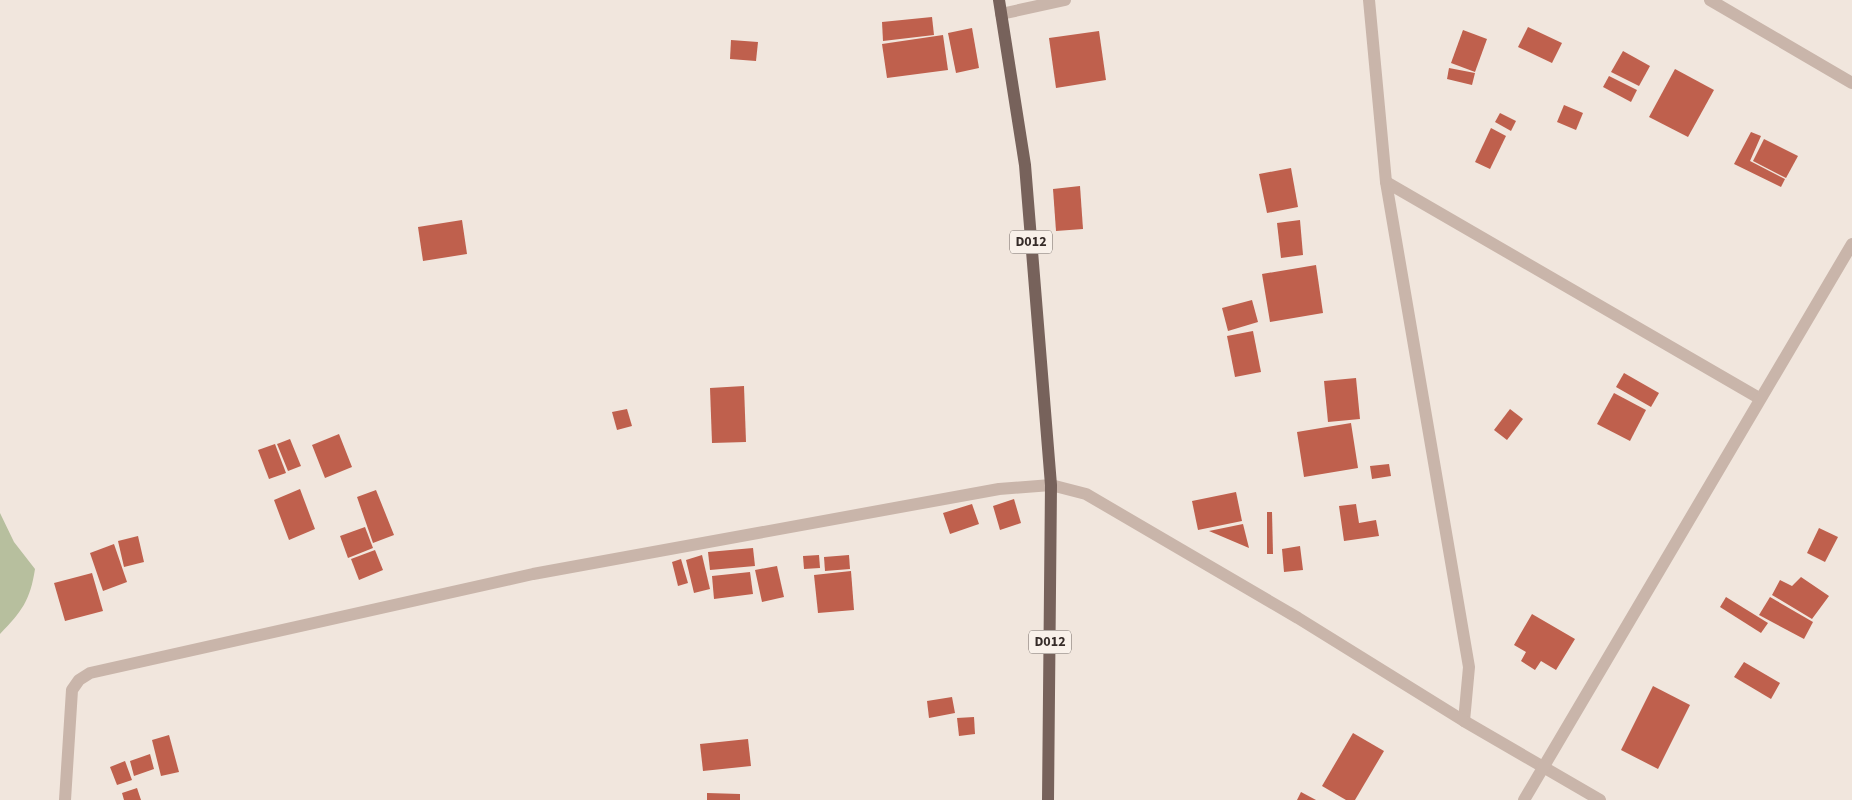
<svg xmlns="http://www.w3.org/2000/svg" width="1852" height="800" viewBox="0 0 1852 800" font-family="'Source Sans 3',sans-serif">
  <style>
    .green { fill: #b7bf9e }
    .building { fill: #bf604d }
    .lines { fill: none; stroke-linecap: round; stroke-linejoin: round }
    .lane { stroke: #c9b5aa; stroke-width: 12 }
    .street { stroke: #c9b5aa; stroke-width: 12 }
    .primary { stroke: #77625b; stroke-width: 12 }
    .labels { text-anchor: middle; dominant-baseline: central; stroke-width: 4.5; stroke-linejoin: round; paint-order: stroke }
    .shield { fill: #f9f1ea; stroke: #706763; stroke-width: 1 }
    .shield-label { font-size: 14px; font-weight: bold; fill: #362c29 }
  </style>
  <rect width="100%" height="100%" fill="#f1e6dd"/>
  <path class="green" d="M0,513l14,29 21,27c-5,32 -13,42 -35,65z"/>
  <g class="building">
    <path d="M932,17l2,18 -51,6 -1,-19z"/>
    <path d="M1528,27l34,16 -10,20 -34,-16z"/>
    <path d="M972,28l7,40 -23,5 -8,-40z"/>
    <path d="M1463,30l24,9 -12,33 -24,-9z"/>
    <path d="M1099,31l7,49 -50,8 -7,-50z"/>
    <path d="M943,35l5,35 -61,8 -5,-34z"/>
    <path d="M731,40l27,2 -2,19 -26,-2z"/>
    <path d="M1623,51l27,15 -11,20 -28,-14z"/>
    <path d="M1449,68l26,5 -3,12 -25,-6z"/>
    <path d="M1675,69l39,21 -26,47 -39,-20z"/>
    <path d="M1609,76l28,14 -6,12 -28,-15z"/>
    <path d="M1564,105l19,8 -7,17 -19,-8z"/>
    <path d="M1500,113l16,8 -5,10 -16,-9z"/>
    <path d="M1491,128l15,8 -16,33 -15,-7z"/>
    <path d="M1751,132l10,4 -11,25 35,18 -4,8 -47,-23z"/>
    <path d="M1764,139l34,17 -12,22 -33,-17z"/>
    <path d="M1291,168l7,39 -31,6 -8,-39z"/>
    <path d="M1080,186l3,43 -27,2 -3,-42z"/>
    <path d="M462,220l5,34 -44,7 -5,-34z"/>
    <path d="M1300,220l3,35 -22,3 -4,-35z"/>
    <path d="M1316,265l7,48 -53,9 -8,-48z"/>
    <path d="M1252,300l6,22 -30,9 -6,-23z"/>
    <path d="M1253,331l8,41 -26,5 -8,-41z"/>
    <path d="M1624,373l35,20 -8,14 -35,-20z"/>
    <path d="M1356,378l4,41 -32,3 -4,-41z"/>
    <path d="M744,386l2,56 -34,1 -2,-55z"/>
    <path d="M1614,393l32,17 -16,31 -33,-17z"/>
    <path d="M627,409l5,17 -15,4 -5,-18z"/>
    <path d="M1510,409l13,10 -16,21 -13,-10z"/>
    <path d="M1351,423l7,45 -54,9 -7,-45z"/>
    <path d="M339,434l13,33 -27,11 -13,-33z"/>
    <path d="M290,439l11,27 -13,5 -11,-27z"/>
    <path d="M275,444l11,29 -17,6 -11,-29z"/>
    <path d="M1389,464l2,12 -19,3 -2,-13z"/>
    <path d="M300,489l15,40 -26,11 -15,-40z"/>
    <path d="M376,490l18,45 -21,8 -16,-46z"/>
    <path d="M1236,492l6,29 -44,9 -6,-29z"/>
    <path d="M1014,499l7,24 -21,7 -7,-24z"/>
    <path d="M972,504l7,20 -29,10 -7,-21z"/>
    <path d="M1356,504l3,19 17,-3 3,16 -35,5 -5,-35z"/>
    <path d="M1267,512h5l1,42h-6z"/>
    <path d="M1243,524l6,24 -40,-17z"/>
    <path d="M365,527l8,21 -25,10 -8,-22z"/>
    <path d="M1819,528l19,9 -13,25 -18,-9z"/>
    <path d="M138,536l6,26 -20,5 -6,-26z"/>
    <path d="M114,544l13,38 -24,9 -13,-38z"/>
    <path d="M1300,546l3,24 -19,2 -2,-23z"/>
    <path d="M753,548l2,18 -45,4 -2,-18z"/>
    <path d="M375,550l8,20 -24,10 -8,-21z"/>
    <path d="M702,555l8,34 -16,4 -8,-33z"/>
    <path d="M819,555l1,13 -16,1 -1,-13z"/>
    <path d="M849,555l1,14 -25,2 -1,-14z"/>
    <path d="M681,559l7,24 -10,3 -6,-24z"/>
    <path d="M777,566l7,31 -22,5 -7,-32z"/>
    <path d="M851,571l3,39 -36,3 -4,-38z"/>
    <path d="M750,572l3,22 -39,5 -2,-23z"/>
    <path d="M92,573l11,38 -38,10 -11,-38z"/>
    <path d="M1801,577l28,19 -17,23 -40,-24 8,-15 12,6z"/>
    <path d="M1726,597l42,26 -7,10 -41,-26z"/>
    <path d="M1770,597l43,25 -9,17 -45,-24z"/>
    <path d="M1532,614l43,25 -19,31 -15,-9 -6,9 -14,-9 5,-9 -12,-7z"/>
    <path d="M1744,662l36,21 -9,16 -37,-22z"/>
    <path d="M1653,686l37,19 -32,64 -37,-19z"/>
    <path d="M952,697l3,16 -26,5 -2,-17z"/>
    <path d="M974,717l1,17 -16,2 -2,-18z"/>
    <path d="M1353,733l31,18 -29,49h-9l-24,-14z"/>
    <path d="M169,735l10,37 -18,4 -9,-36z"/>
    <path d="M748,739l3,27 -48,5 -3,-27z"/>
    <path d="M150,754l4,15 -20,7 -4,-15z"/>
    <path d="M125,761l7,19 -15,5 -7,-18z"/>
    <path d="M137,788l4,12h-17l-2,-7z"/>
    <path d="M1301,792l15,8h-19z"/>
    <path d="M707,793l33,1v6h-33z"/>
  </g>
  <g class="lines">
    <g class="lane">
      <path d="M1001,14l64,-14"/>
      <path d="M1386,182l373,216"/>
    </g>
    <g class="street">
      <path d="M1369,0l17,182 83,485 -5,54"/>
      <path d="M1710,0l142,83"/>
      <path d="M65,800l7,-110 7,-10 11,-7 443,-99 466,-85 52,-4 35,9 212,124 166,103 136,79"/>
      <path d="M1524,800l328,-556"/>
    </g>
    <path class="primary" d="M999,0l26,165 26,320 -3,315"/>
  </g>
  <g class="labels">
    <g class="shield">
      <rect x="1010" y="230.5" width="42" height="23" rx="4"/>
      <rect x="1029" y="630.5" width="42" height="23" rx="4"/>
    </g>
    <g class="shield-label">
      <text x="1031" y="242">D012</text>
      <text x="1050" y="642">D012</text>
    </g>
  </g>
</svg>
